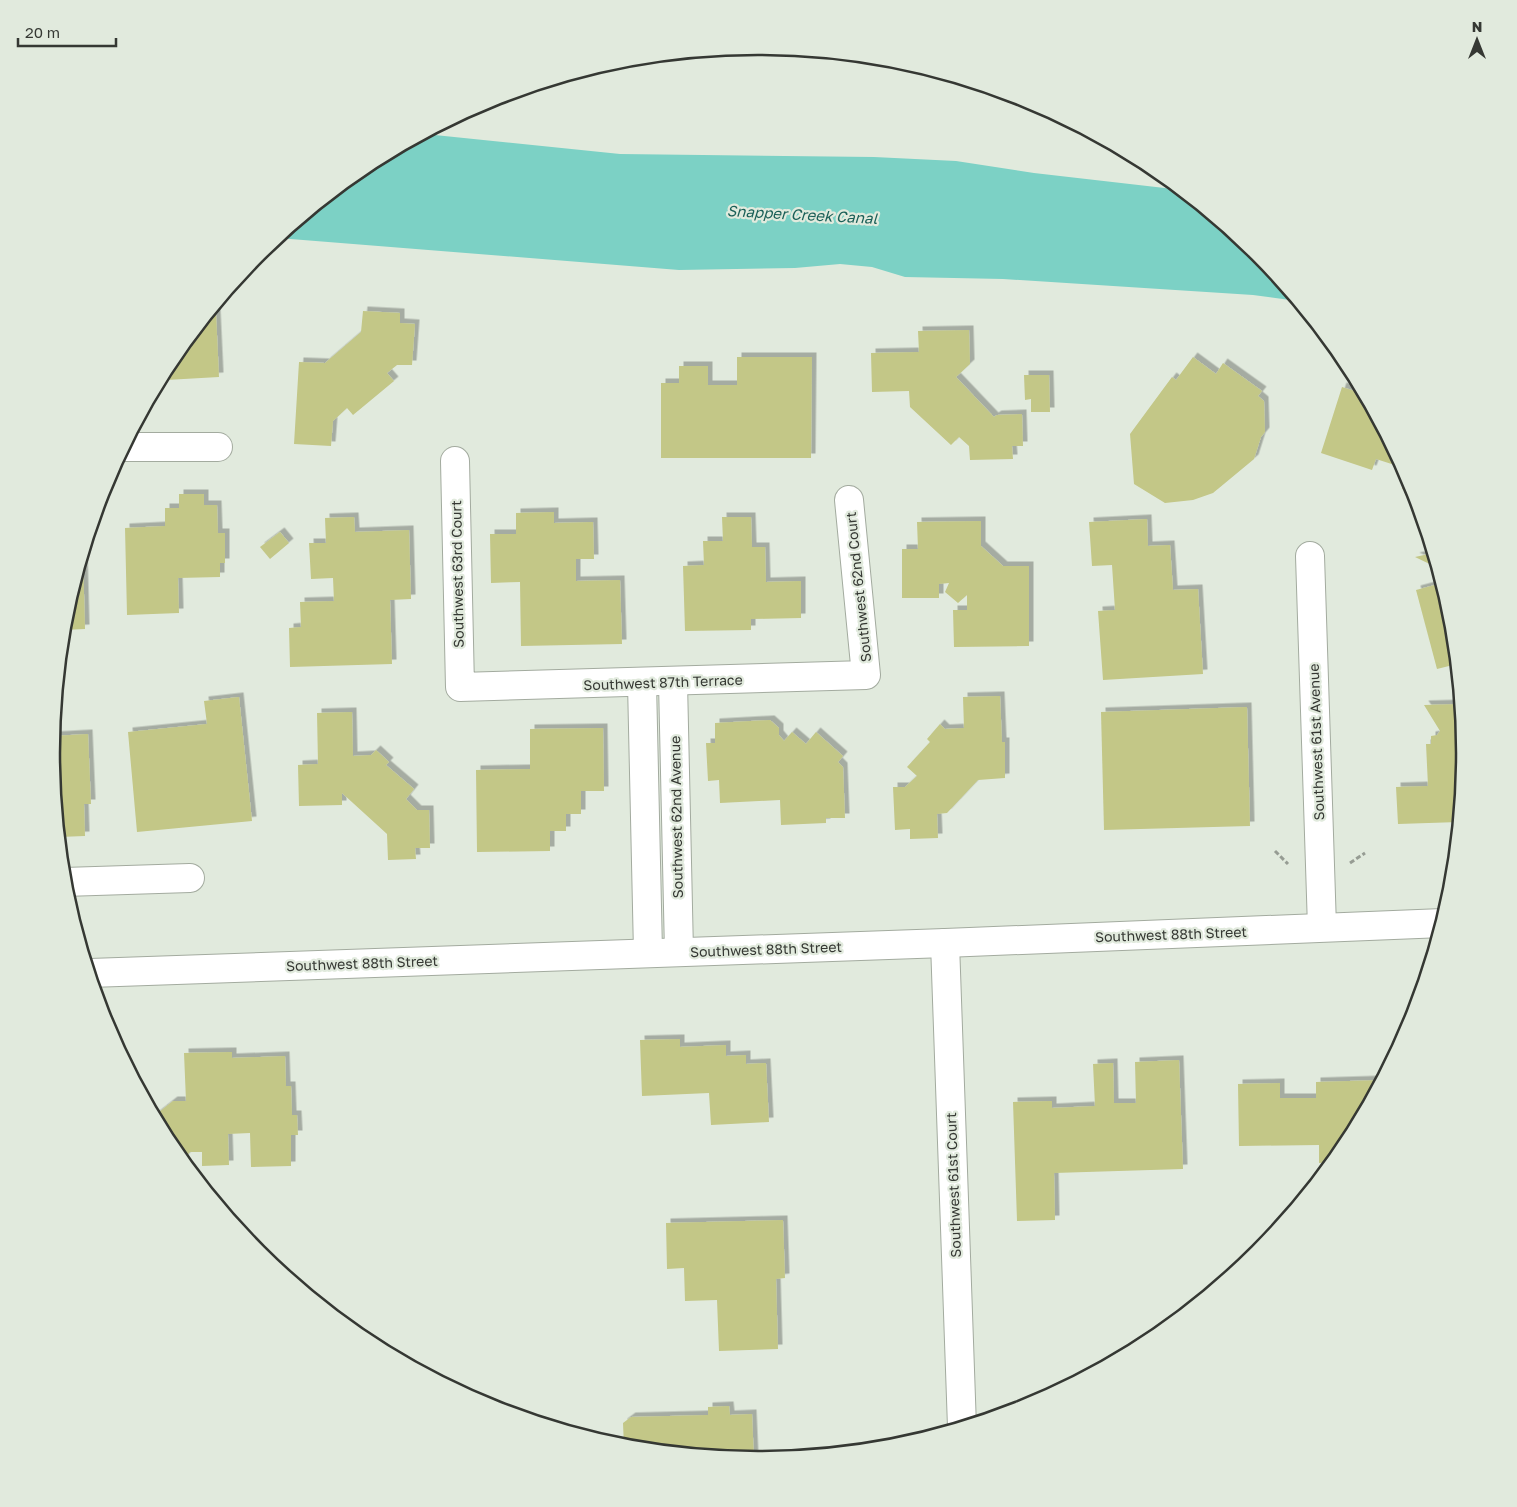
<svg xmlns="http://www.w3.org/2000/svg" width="1517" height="1507" viewBox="0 0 1517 1507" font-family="'Golos Text',sans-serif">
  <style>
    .water { fill: #7cd1c5 }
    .building { fill: #c3c787; filter: url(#shadow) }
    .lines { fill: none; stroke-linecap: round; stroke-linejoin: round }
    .minor-casing { stroke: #a3ab9f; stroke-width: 30 }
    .tertiary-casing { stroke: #a3ab9f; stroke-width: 30 }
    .path { stroke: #969c93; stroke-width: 3; stroke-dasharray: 5 2.5; stroke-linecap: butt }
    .minor { stroke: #fff; stroke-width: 28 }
    .tertiary { stroke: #fff; stroke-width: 28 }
    .labels { text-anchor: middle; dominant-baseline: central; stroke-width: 4.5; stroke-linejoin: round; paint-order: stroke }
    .street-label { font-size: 14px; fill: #353833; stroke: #e1eadd }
    .water-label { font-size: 15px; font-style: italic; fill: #195f57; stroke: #e1eadd }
    .rim { fill: none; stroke: #353833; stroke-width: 2.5 }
  </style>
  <defs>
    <filter id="shadow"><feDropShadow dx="4.5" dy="-4.5" stdDeviation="0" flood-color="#0004"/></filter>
  </defs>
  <rect width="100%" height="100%" fill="#e1eadd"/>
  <path class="water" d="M425,134l195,20 254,3 82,4 78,12 148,17 77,64 38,47 -44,-6 -250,-16 -98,-2 -33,-10 -32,-3 -45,4 -116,2 -401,-32 88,-73z"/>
  <g class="building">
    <path d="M363,311l37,2v10l15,1 -3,41h-15l-10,8 7,8 -41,34 -6,-7 -14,13 -2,25 -37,-2 5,-82 26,1 36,-31z"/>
    <path d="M209,314h7l3,63 -53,3v-10l5,-10z"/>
    <path d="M969,330l1,34 -14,13 38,40 3,-2 25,-1 1,32h-11l1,13 -43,1 -1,-14 -10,-9 -8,8 -41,-38 -1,-16 -37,1 -1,-39 48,-1 -1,-21z"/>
    <path d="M737,357h75l-1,101h-150v-75h18v-17h29v19h29z"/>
    <path d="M1193,357l23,17 7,-11 39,28 -4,5 6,5 1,31 -4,5 -7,22 -41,34 -20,7 -28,3 -31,-19 -4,-50 42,-57 4,3z"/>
    <path d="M1024,375h25l1,37h-19v-13l-6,1z"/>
    <path d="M1342,387l22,7 40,74 -28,-9 -4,11 -51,-17z"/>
    <path d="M1407,474l5,9 3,10 -13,-4z"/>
    <path d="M179,494h25v11h13l1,28h7v30h-5v14l-42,1 1,35 -52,2 -2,-87 40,-2v-18h14z"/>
    <path d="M554,512v11l39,-1 1,37h-18v22l44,-1 2,64 -101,2 -1,-64 -29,1 -1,-49h26v-21z"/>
    <path d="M354,517l1,15 54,-2 2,69 -21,1 2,64 -102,3 -1,-39 12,-1 -1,-25 34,-1 -1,-23 -22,1 -2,-36h17l-1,-25z"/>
    <path d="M722,517h29l1,30h13l1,35 35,-1v37l-50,1v11l-66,1 -2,-65 21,-1 -1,-24h20z"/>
    <path d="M1147,519l1,27 22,-1 3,45 25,-1 5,85 -100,6 -5,-69 17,-1 -3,-45 -20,1 -3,-44z"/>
    <path d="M981,521v25l22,20h26v80l-75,1 -1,-37h14v-15l-9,8 -13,-11 4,-9 -10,1v14h-37v-49h16l-1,-27z"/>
    <path d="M280,532l9,11 -19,16 -10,-12z"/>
    <path d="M1433,553l5,15 -23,-11z"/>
    <path d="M83,557l2,72 -22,1 2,-15z"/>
    <path d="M1442,583l10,33 5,48 -20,5 -21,-79z"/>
    <path d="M1000,696l2,46h3v36l-27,2 -31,33 -10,1 1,24 -28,1v-10l-15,1 -2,-43h12l12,-11 -10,-9 23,-25 -3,-3 13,-15 5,5 19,-1 -1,-31z"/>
    <path d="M239,697l13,124 -115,11 -9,-100 79,-8 -3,-23z"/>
    <path d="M1461,704l5,50 -7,68 -61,2 -2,-37 32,-1 -2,-42h5v-8l6,-1 3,-4 -16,-26z"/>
    <path d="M1247,707l3,119 -146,4 -3,-118z"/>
    <path d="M352,712l1,44 18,-1 5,-5 13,12 -3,3 28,24 -8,10 11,11h12l1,38h-15l1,11 -28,1 -1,-26 -45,-41v12l-43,1 -1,-41 20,-1 -1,-51z"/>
    <path d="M770,720l9,8v7l5,6 8,-9 14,12 10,-12 27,24 -5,6 5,5 2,51h-19v5l-45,2 -1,-25 -60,3 -1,-23 -11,1 -2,-38h9v-20z"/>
    <path d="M603,728l1,63h-23v23h-15v17h-16v20l-73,1 -1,-82 54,-1v-40z"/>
    <path d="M88,734l3,70h-7l1,32 -26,1 -8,-84 2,-17z"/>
    <path d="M680,1039v8l46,-2v11l20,-1v9l20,-1 3,59 -58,3 -2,-32 -67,3 -2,-56z"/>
    <path d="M232,1052v6l53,-2 1,30h5l1,29h5l1,20h-7v31l-40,1 -1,-34 -22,1 1,31 -27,1v-14h-12l-8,9 -12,-15 -16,-30 19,-15h13l-2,-48z"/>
    <path d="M1179,1060l4,109 -129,4 1,47 -38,1 -4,-119 39,-1v7l43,-2 -2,-42 20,-1 1,40h22l-1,-41z"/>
    <path d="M1382,1080l-36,67 -12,15 -15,1v-18l-80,1 -1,-62 42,-1v15h36v-16z"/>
    <path d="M783,1220l2,58 -9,1 2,70 -59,2 -2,-51 -32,1 -1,-33 -17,1 -1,-46z"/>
    <path d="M729,1406l1,9 22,-1 2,46 -130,-13 -1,-24 8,-6 77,-2v-8z"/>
  </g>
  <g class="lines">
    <g class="minor-casing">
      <g id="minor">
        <path d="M124,447h94"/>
        <path d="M455,461l5,226 406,-12 -17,-175"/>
        <path d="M1310,556l12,371"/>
        <path d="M673,682l6,270"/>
        <path d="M642,683l6,269"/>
        <path d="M64,882l126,-4"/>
        <path d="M945,943l17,484"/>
      </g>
    </g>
    <g class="tertiary-casing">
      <path id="tertiary" d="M90,973l855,-30 498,-20"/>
    </g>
    <g class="path">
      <path d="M1275,851l13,13"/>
      <path d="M1350,863l15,-10"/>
    </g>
    <use href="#minor" class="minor"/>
    <use href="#tertiary" class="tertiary"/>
  </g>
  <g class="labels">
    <g class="street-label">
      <text transform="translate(457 574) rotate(-91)">Southwest 63rd Court</text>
      <text transform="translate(858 587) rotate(-96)">Southwest 62nd Court</text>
      <text transform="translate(663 682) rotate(-2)">Southwest 87th Terrace</text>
      <text transform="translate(1316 742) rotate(-92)">Southwest 61st Avenue</text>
      <text transform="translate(676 817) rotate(-91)">Southwest 62nd Avenue</text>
      <text transform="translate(1171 934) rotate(-2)">Southwest 88th Street</text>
      <text transform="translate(766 949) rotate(-2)">Southwest 88th Street</text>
      <text transform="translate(362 963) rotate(-2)">Southwest 88th Street</text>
      <text transform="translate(953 1185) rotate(-92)">Southwest 61st Court</text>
    </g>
    <g class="water-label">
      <text transform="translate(802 214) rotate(3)">Snapper Creek Canal</text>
    </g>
  </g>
  <path d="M0 0H1517V1507H0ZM60 753a698 698 0 1 1 1396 0a698 698 0 1 1-1396 0Z" fill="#e1eadd" fill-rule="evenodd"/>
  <path class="rim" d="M60 753a698 698 0 1 1 1396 0a698 698 0 1 1-1396 0Z"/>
  <g transform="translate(1477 40)" stroke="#e1eadd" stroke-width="4" paint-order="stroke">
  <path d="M0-4L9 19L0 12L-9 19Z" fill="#353833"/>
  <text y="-8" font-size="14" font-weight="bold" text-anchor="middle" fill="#353833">N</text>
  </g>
  <path d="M18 38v8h98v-8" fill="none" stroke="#353833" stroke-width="2.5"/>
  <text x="25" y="38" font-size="15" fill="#353833" stroke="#e1eadd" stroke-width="4" paint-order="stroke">20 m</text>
</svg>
